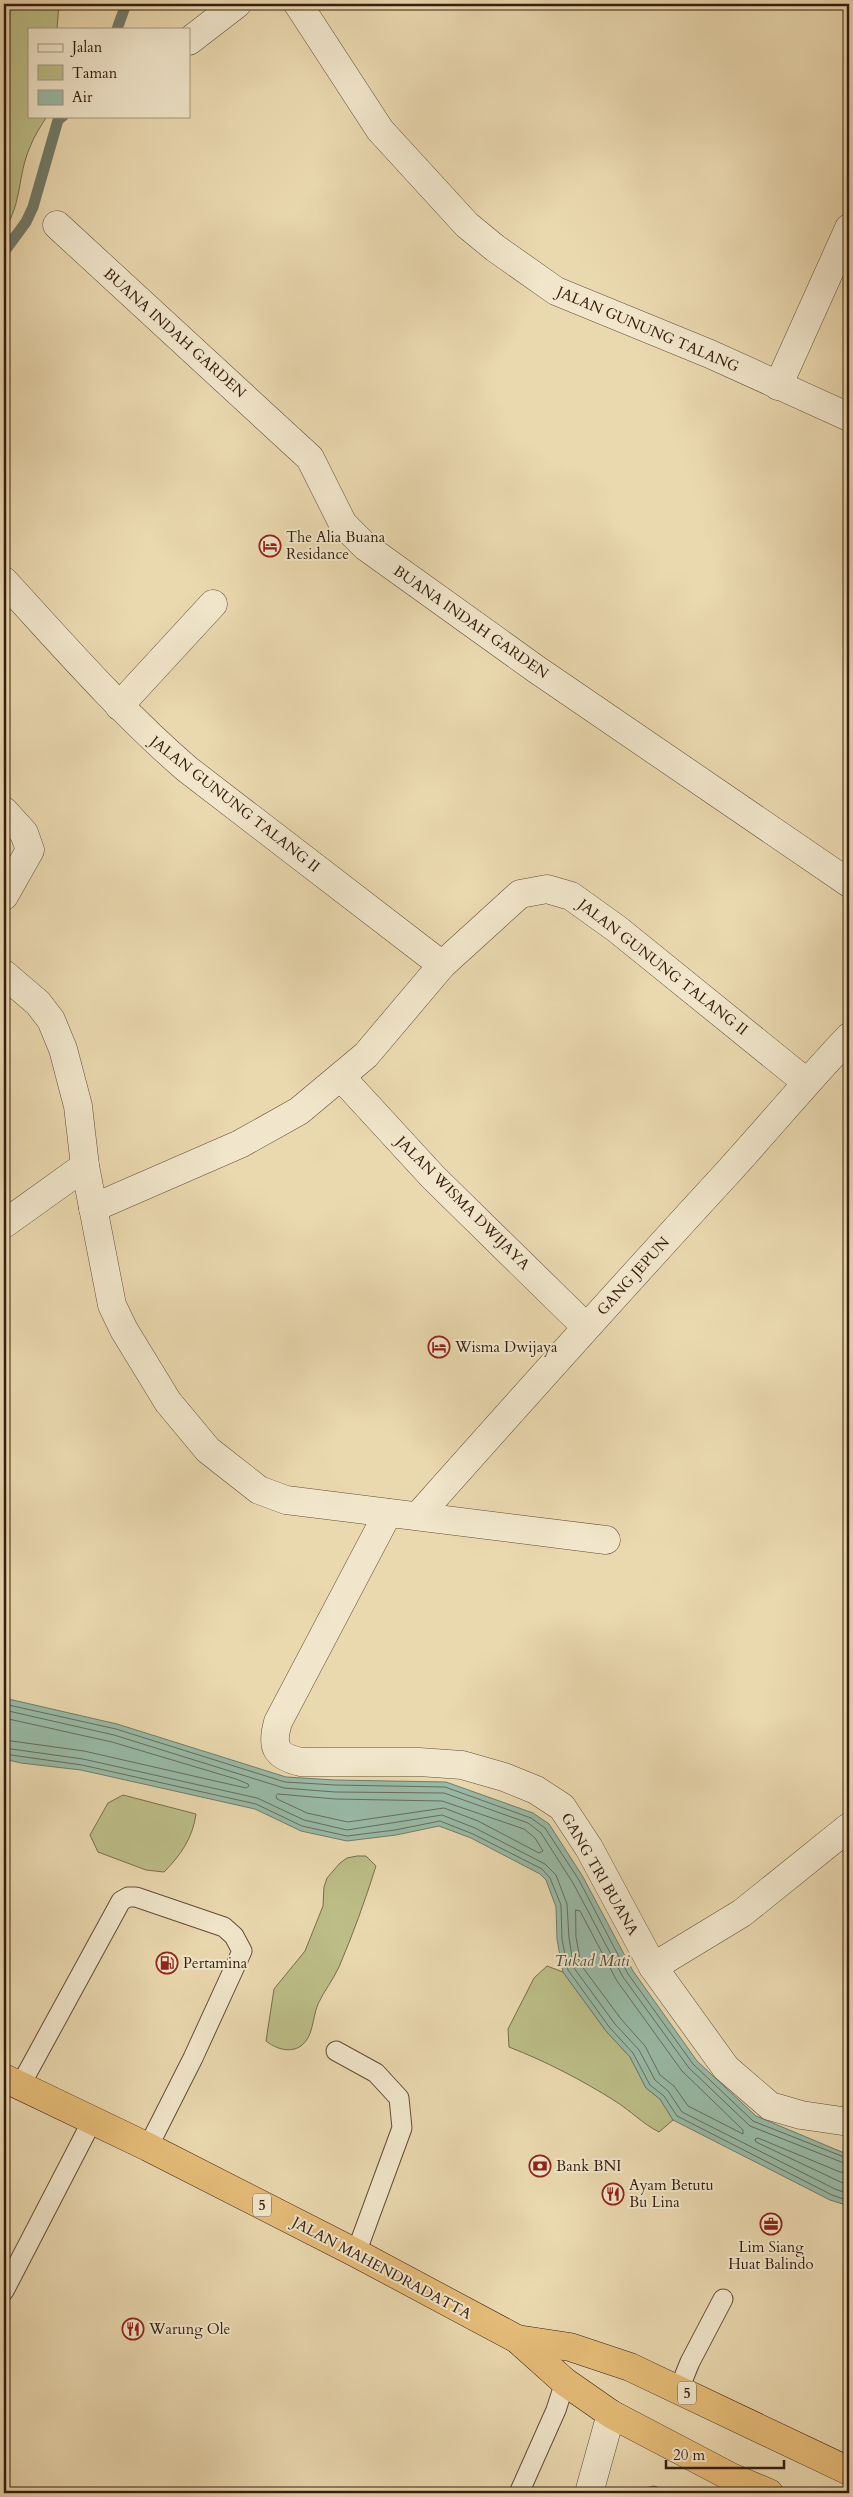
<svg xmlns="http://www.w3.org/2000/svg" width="853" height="2497" viewBox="0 0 853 2497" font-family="Cardo,serif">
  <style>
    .green { fill: #bcbd87; stroke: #796d4b }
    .water { fill: #98baa7; stroke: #717b6a }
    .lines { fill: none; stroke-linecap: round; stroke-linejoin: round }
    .shore { stroke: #676c5b; stroke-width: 1 }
    .stream { stroke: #717b6a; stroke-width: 11 }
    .service-casing { stroke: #634c37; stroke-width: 21 }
    .minor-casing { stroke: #634c37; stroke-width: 29 }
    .trunk-casing { stroke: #361d0f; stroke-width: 29 }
    .service { stroke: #f1e6cb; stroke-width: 19 }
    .minor { stroke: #f1e6cb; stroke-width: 28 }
    .trunk { stroke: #e5bc78; stroke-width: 28 }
    .labels { text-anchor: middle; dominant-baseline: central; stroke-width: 4; stroke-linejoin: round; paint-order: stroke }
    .shield { fill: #f1e6cb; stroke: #6e5947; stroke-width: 1 }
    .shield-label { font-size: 14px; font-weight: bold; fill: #361d0f }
    .street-label { font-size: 15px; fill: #361d0f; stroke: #f1e6cb }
    .poi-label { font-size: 15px; fill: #361d0f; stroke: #f1e6cb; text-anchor: start }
    .water-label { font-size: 16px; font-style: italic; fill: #534c3d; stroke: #f1e6cb }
  </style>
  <rect width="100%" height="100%" fill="#ead8af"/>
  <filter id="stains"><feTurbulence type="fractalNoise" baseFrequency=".004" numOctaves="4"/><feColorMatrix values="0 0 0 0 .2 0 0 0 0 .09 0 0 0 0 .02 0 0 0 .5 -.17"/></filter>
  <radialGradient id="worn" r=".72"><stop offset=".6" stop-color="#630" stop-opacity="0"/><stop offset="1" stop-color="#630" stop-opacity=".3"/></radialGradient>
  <g class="green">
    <path d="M4,4h55l-2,25h-28v87h18c-6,10 -13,20 -17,31 -13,30 -7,53 -26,84z"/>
    <path d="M123,1795l73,19c-3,23 -15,41 -32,58l-18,-2 -48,-18 -8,-17 18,-32z"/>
    <path d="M357,1856h9l10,10c-11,35 -23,68 -37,101 -6,13 -15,24 -21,37 -6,14 -4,32 -17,42 -12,8 -26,2 -35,-5l8,-52 31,-38 18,-45 1,-19 3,-9 13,-15 7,-5z"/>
    <path d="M547,1966l16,6 43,59 24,26 16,31 14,11 13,21 -14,12c-16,-8 -28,-21 -44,-31 -33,-21 -70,-40 -106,-54l-1,-18 26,-51z"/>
    <path d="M654,2486l20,7h-39l1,-3z"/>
  </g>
  <path class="water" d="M4,1698l113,26 169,53 49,3 111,2 87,31 16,11 34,53 50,94 64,90 59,55 93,39v51l-19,-6 -157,-80 -13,-21 -14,-11 -16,-31 -24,-26 -43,-59 -6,-33 -1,-32 -10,-27 -6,-6 -69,-36 -32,-12 -43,9 -49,6 -46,-10 -46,-22 -174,-39 -60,-7 -17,-4z"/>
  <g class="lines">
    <g class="shore">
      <path d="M4,1704l112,25 169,53 50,3 110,2 86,31 14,10 34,52 49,94 65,90 60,57 96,38"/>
      <path d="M4,1710l110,25 170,53 51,4 109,1 84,30 13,10 32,50 50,94 66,91 61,58 99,39"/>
      <path d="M4,1718l108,24 124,37 12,5 1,2 -3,2 -162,-37 -80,-11"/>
      <path d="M4,1748l79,11 174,39 47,22 43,10 95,-15 33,13 70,36 11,11 11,29 2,34 5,30 41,56 24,26 16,30 13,11 14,21 153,77 14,5"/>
      <path d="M4,1754l78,11 174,39 46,22 45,10 48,-6 45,-9 33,13 69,35 8,9 11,27 1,34 6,31 42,58 23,25 17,32 14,11 13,20 155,79 17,6"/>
      <path d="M278,1794l57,5 107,2 82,28 11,9 8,13 -4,2 -61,-32 -34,-13 -96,14 -41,-9 -30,-14 -1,-3z"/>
      <path d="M576,1910l4,1 37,70 65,90 61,59v4l-55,-28 -14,-20 -14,-11 -15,-29 -24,-27 -40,-54 -5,-28z"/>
      <path d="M849,2173l-9,-1 -82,-34 -3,1 1,3 93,44"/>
    </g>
    <g class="stream">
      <path d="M117,29l9,-25"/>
      <path d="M4,252l22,-30 7,-15 25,-87 5,-4"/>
    </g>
    <g class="service-casing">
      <g id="service">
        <path d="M336,2051l40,22 23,25 3,30 -46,125"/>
        <path d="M20,2086l101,-185 7,-4h8l88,30 10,9 8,15 -49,107 -45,89"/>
        <path d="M4,2291l88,-170"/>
        <path d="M679,2389l11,-27 33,-63"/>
        <path d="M519,2493l37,-83 9,-28"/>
      </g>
    </g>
    <g class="minor-casing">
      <g id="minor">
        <path d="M298,4l82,126 87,95 28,23 61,43 154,63 139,63"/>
        <path d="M189,41l48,-37"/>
        <path d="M57,225l253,233 33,66 23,23 170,122 313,214"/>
        <path d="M778,386l71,-158"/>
        <path d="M4,581c59,64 116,130 183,188l255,196"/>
        <path d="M119,706l94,-102"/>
        <path d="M4,811l20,22 6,17 -26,46"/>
        <path d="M4,974l34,29 13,17 12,29 15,57 7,60 27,139 12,25 44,72 40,48 51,40 27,10 320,40"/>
        <path d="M341,1077l92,100 153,150"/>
        <path d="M93,1208l147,-64 59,-33 67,-56 76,-90 78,-71 27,-5 24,7 46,33 189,153"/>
        <path d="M4,1224l81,-58"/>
        <path d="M388,1513l-110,209c-7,25 -3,34 23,40h118l43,3 42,12 32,13 26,17 27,41 64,119 73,101 44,38 31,9 48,7"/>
        <path d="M418,1516c103,-116 207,-232 312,-346 40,-44 78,-90 119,-133"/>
        <path d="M653,1967l89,-54 107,-86"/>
        <path d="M589,2493l22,-79"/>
      </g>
    </g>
    <g class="trunk-casing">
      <g id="trunk">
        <path d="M4,2078l144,69 208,106 161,86 48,43 46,32 120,63 38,16"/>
        <path d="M517,2339l53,8 60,20 219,104"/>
      </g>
    </g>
    <use href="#service" class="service"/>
    <use href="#minor" class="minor"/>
    <use href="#trunk" class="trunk"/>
  </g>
  <defs>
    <g id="hotel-ring" transform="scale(1.125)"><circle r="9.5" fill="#f1e6cb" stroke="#8f2418" stroke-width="1.5"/><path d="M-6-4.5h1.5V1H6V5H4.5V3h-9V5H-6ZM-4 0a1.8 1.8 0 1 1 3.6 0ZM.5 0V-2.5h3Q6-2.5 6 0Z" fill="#8f2418"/></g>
    <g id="fuel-ring" transform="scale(1.125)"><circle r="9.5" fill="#f1e6cb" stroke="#8f2418" stroke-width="1.5"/><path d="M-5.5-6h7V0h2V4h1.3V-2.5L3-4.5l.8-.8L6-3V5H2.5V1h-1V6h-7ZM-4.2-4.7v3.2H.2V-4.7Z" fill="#8f2418"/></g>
    <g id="bank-ring" transform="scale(1.125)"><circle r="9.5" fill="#f1e6cb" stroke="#8f2418" stroke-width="1.5"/><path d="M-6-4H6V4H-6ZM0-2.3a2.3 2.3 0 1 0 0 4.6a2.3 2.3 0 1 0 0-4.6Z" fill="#8f2418"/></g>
    <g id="restaurant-ring" transform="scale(1.125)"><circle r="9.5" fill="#f1e6cb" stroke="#8f2418" stroke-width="1.5"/><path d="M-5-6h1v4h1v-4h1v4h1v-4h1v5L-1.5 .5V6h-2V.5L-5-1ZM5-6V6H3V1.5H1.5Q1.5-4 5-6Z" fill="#8f2418"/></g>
    <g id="office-ring" transform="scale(1.125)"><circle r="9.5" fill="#f1e6cb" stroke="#8f2418" stroke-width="1.5"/><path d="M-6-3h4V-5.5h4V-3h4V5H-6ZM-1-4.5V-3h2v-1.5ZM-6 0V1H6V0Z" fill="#8f2418"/></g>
  </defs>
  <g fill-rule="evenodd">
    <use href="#hotel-ring" x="270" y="546"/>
    <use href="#hotel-ring" x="439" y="1347"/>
    <use href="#fuel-ring" x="167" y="1963"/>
    <use href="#bank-ring" x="540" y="2166"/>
    <use href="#restaurant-ring" x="613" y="2194"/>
    <use href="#office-ring" x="771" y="2224"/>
    <use href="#restaurant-ring" x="133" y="2329"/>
  </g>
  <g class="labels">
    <g class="shield">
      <rect x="253" y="2193.5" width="18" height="23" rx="4"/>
      <rect x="678" y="2381.5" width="18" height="23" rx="4"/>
    </g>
    <g class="shield-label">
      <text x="262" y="2205">5</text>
      <text x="687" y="2393">5</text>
    </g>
    <g class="street-label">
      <text transform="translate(648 329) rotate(23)">JALAN GUNUNG TALANG</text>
      <text transform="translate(175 333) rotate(42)">BUANA INDAH GARDEN</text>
      <text transform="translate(471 622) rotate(35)">BUANA INDAH GARDEN</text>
      <text transform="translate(235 804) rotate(38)">JALAN GUNUNG TALANG II</text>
      <text transform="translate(663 967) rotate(38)">JALAN GUNUNG TALANG II</text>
      <text transform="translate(463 1203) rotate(45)">JALAN WISMA DWIJAYA</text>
      <text transform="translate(633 1276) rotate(-48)">GANG JEPUN</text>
      <text transform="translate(600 1874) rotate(60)">GANG TRI BUANA</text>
      <text transform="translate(382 2268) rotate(28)">JALAN MAHENDRADATTA</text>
    </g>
    <g class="poi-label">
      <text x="286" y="537">The Alia Buana<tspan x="286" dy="17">Residance</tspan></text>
      <text x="455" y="1347">Wisma Dwijaya</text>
      <text x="183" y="1963">Pertamina</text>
      <text x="556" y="2166">Bank BNI</text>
      <text x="629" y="2185">Ayam Betutu<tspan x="629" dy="17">Bu Lina</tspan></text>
      <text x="771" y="2247" text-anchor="middle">Lim Siang<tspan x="771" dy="17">Huat Balindo</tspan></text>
      <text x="149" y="2329">Warung Ole</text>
    </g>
    <g class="water-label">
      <text x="592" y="1961">Tukad Mati</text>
    </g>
  </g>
  <rect width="853" height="2497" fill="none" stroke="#ead8af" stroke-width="20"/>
  <rect x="5" y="5" width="843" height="2487" fill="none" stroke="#361d0f" stroke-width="2.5"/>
  <rect x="10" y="10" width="833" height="2477" fill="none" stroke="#361d0f"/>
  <rect x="28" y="28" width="162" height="90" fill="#f1e6cb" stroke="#a69680"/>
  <rect x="38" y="44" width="25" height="8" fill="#f1e6cb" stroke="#a69680"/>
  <text x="72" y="52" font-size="15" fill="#361d0f">Jalan</text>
  <rect x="38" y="65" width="25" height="15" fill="#bcbd87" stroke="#a69680"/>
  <text x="72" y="78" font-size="15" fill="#361d0f">Taman</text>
  <rect x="38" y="90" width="25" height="15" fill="#98baa7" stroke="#a69680"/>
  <text x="72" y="102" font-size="15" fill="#361d0f">Air</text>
  <path d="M666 2460v8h118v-8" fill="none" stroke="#361d0f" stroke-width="2.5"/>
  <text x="673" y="2460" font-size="15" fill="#361d0f" stroke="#f1e6cb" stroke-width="4" paint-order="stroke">20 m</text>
  <rect width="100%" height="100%" filter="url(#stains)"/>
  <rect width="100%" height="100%" fill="url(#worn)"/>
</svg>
